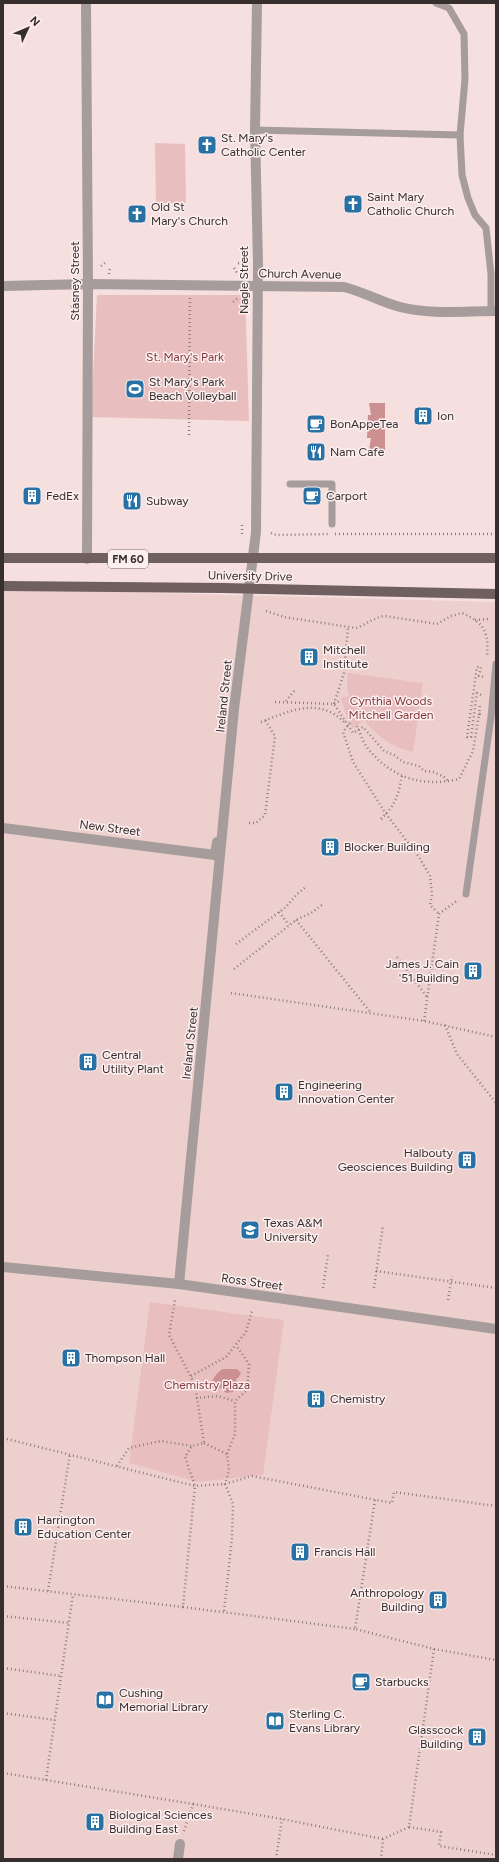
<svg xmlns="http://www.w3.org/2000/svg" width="499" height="1862" viewBox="0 0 499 1862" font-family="Figtree,sans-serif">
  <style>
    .built { fill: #edcfce }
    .green { fill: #e8bebe }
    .water { fill: #cc9091 }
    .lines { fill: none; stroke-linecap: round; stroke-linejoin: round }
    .path { stroke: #8e7e7e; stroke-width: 2.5; stroke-dasharray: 1 3; stroke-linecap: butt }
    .lane { stroke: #a59c9b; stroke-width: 7 }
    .street { stroke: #a59c9b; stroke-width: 10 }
    .primary { stroke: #6f5f5f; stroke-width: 10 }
    .labels { text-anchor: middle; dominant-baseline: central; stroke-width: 3; stroke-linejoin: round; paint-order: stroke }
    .shield { fill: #fdefef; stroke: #726868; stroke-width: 1 }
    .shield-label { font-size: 11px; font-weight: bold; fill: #372e2e }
    .poi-label { font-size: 12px; fill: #372e2e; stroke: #fdefef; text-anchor: start }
    .street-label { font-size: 12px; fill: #372e2e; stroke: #fdefef }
    .park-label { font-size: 12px; fill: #82383d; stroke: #fdefef }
  </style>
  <rect width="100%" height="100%" fill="#f6dfdf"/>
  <path class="built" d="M3,589l493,13v1257h-493z"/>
  <g class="green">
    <path d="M155,143l30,1 1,59h-30z"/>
    <path d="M97,295h148l4,126 -158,-4z"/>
    <path d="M348,673l75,10 -10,69c-22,-5 -35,-15 -49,-32l-11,9 -6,-11 -6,-20 8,-2 -2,-11z"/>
    <path d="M150,1302l134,18 -21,155 -65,7 -69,-19z"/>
  </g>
  <g class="water">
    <path d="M369,403h16v47h-16l2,-12h-4l1,-23h3z"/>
    <path d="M223,1369h14l4,4 -2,4 -3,2 1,6 -4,7 -7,1 -5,-5 -7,1 -3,-3c0,-6 7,-15 12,-17z"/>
  </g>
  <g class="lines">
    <g class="path">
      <path d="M238,263l5,1"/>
      <path d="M101,266l4,-3"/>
      <path d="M234,268l3,5"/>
      <path d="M109,274l1,-7"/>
      <path d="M233,302l4,-3"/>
      <path d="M71,307l3,-3"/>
      <path d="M241,310l3,-4"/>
      <path d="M189,435l1,-139"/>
      <path d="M271,533l5,2 54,-1"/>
      <path d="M242,534v-11"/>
      <path d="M335,534h161"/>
      <path d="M266,611l18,6 72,11c10,-3 18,-11 29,-12l52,8 14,-8 11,-3c23,10 27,20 25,44"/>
      <path d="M475,620l13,-1"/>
      <path d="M341,665l8,1"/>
      <path d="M481,695l-4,-2 -6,44h-4l10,-70h4l-2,9 5,1"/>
      <path d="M286,701l9,-11"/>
      <path d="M275,702l59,2 19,29 10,-6 21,24 10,4 9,7 16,4 5,5 10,1 10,5 4,4"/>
      <path d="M334,703l7,-2"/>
      <path d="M334,704l10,-31 4,-46"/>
      <path d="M479,715l1,-11"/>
      <path d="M261,722c29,-11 58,-26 84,1"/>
      <path d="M350,723l-7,9 10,30 33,52 33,43 11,19 2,19 -2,10 9,9"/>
      <path d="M357,726c3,6 5,14 9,20 23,31 56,42 93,33l14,-28 6,-36 3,-3"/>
      <path d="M381,819c15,-15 17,-23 21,-43"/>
      <path d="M249,823h7l9,-8 10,-79 -10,-16"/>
      <path d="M279,912l10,13"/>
      <path d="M296,920l75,93"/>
      <path d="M236,944l50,-37 11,-13 10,-8"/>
      <path d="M397,957l30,40"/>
      <path d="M234,969l62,-49 15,-7 11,-8"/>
      <path d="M231,993l193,28 72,16"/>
      <path d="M424,1021l15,-107 19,-14"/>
      <path d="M445,1025l12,29 39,49"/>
      <path d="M376,1271l120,17"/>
      <path d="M323,1288l5,-34"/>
      <path d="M374,1288l9,-63"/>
      <path d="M448,1300l4,-24"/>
      <path d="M191,1376l35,-19 20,-25 6,-21"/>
      <path d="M196,1398l21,-2 18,5"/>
      <path d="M3,1438l192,48 30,-2 27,-8 140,27 2,-11 102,14"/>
      <path d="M204,1443l23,11 2,16 -4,14 8,20 -1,34 -8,74"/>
      <path d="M227,1454l8,-20v-33l12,-11 2,-26 -13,-19"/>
      <path d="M117,1466l12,-18 32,-7 31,5"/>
      <path d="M375,1500l-20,129 79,20 -25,178 -26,12 -2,20"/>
      <path d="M3,1586l180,21 12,-121 -10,-29 7,-11 12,-3 -9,-58 -26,-50 6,-35"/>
      <path d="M48,1591l22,-137"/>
      <path d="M183,1607l172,22"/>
      <path d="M3,1616l66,7"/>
      <path d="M434,1649l62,11"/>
      <path d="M3,1668l58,8"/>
      <path d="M3,1713l52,7"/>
      <path d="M3,1773l190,31 -10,30"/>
      <path d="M46,1780l27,-186"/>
      <path d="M193,1804l89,15 101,20"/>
      <path d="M409,1827l32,5 -2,14 57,9"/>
      <path d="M276,1859l6,-40"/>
    </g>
    <g class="lane">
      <path d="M436,3l13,5 15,26 1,45 -5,56 2,40 6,23 7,17 11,13 5,46v37"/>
      <path d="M255,130l205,5"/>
      <path d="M290,484h42v40"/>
      <path d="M466,894l25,-177 5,-53"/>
    </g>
    <g class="street">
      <path d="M86,3l2,281 -1,275"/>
      <path d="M3,286l85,-2 256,3c20,5 37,15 56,20 31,8 64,4 96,4"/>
      <path d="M3,828l212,27 2,-13"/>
      <path d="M3,1267l176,17 317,45"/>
      <path d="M179,1284l55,-575 22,-177 2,-268 -3,-134 2,-127"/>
      <path d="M178,1859l2,-15"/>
    </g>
    <g class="primary">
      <path d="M3,558h493"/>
      <path d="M3,586l220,2 273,6"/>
    </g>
  </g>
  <defs>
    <g id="church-square" transform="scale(1)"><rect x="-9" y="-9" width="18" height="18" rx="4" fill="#2771a4" stroke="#fdefef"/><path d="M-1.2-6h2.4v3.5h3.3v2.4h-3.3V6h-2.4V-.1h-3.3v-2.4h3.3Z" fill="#fff"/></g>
    <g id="stadium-square" transform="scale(1)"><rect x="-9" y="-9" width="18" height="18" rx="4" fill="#2771a4" stroke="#fdefef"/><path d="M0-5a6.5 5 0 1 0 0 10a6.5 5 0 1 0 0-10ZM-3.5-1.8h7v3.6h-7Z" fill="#fff"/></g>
    <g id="building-square" transform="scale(1)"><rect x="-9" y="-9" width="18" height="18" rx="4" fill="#2771a4" stroke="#fdefef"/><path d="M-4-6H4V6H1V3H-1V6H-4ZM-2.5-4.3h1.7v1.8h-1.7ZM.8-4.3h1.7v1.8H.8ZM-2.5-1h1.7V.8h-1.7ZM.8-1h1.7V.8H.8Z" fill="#fff"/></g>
    <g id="cafe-square" transform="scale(1)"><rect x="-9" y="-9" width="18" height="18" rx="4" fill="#2771a4" stroke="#fdefef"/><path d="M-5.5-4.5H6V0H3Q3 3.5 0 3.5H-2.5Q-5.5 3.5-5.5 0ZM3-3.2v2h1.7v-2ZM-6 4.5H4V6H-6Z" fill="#fff"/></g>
    <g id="restaurant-square" transform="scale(1)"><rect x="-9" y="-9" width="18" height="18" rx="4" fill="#2771a4" stroke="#fdefef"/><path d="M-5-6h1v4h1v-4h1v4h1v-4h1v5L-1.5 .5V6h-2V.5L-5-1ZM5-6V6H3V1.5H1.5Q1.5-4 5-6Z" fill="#fff"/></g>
    <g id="university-square" transform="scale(1)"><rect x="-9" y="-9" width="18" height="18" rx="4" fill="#2771a4" stroke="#fdefef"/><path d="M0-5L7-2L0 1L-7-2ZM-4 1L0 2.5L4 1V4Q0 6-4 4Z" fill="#fff"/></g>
    <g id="library-square" transform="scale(1)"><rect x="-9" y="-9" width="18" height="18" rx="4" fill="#2771a4" stroke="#fdefef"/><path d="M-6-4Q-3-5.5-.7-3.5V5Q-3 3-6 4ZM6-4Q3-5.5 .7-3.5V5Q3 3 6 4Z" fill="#fff"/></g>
  </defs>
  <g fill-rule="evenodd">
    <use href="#church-square" x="207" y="145"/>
    <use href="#church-square" x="353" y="204"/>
    <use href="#church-square" x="137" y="214"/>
    <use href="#stadium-square" x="135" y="389"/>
    <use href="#building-square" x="423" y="416"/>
    <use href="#cafe-square" x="316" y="424"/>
    <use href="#restaurant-square" x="316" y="452"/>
    <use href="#building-square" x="32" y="496"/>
    <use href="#cafe-square" x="312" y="496"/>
    <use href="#restaurant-square" x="132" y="501"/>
    <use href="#building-square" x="309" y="657"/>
    <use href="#building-square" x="330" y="847"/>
    <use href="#building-square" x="473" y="971"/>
    <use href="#building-square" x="88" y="1062"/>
    <use href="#building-square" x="284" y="1092"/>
    <use href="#building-square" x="467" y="1160"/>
    <use href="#university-square" x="250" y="1230"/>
    <use href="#building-square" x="71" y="1358"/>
    <use href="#building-square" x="316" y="1399"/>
    <use href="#building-square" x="23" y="1527"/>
    <use href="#building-square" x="300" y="1552"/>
    <use href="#building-square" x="438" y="1600"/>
    <use href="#cafe-square" x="361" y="1682"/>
    <use href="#library-square" x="105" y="1700"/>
    <use href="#library-square" x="275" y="1721"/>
    <use href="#building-square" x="477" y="1737"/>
    <use href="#building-square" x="95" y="1822"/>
  </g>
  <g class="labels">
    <rect class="shield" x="108" y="550" width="40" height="18" rx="3"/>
    <g class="shield-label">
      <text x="128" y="559">FM 60</text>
    </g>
    <g class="poi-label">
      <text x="221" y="138">St. Mary's<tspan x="221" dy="14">Catholic Center</tspan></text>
      <text x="367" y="197">Saint Mary<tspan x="367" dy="14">Catholic Church</tspan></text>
      <text x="151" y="207">Old St<tspan x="151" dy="14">Mary's Church</tspan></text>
      <text x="149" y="382">St Mary's Park<tspan x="149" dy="14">Beach Volleyball</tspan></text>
      <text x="437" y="416">Ion</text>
      <text x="330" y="424">BonAppeTea</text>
      <text x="330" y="452">Nam Cafe</text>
      <text x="46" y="496">FedEx</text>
      <text x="326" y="496">Carport</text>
      <text x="146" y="501">Subway</text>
      <text x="323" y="650">Mitchell<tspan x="323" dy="14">Institute</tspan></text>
      <text x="344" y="847">Blocker Building</text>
      <text x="459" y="964" text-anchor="end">James J. Cain<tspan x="459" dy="14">'51 Building</tspan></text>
      <text x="102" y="1055">Central<tspan x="102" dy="14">Utility Plant</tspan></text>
      <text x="298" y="1085">Engineering<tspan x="298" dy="14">Innovation Center</tspan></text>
      <text x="453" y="1153" text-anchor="end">Halbouty<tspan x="453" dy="14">Geosciences Building</tspan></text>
      <text x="264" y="1223">Texas A&amp;M<tspan x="264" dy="14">University</tspan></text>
      <text x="85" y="1358">Thompson Hall</text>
      <text x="330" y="1399">Chemistry</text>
      <text x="37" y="1520">Harrington<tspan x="37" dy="14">Education Center</tspan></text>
      <text x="314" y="1552">Francis Hall</text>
      <text x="424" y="1593" text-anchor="end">Anthropology<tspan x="424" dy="14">Building</tspan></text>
      <text x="375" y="1682">Starbucks</text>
      <text x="119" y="1693">Cushing<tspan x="119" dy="14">Memorial Library</tspan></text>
      <text x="289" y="1714">Sterling C.<tspan x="289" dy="14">Evans Library</tspan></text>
      <text x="463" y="1730" text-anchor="end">Glasscock<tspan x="463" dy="14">Building</tspan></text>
      <text x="109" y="1815">Biological Sciences<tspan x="109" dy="14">Building East</tspan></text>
    </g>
    <g class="street-label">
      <text transform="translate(300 274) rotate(1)">Church Avenue</text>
      <text transform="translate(244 280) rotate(-90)">Nagle Street</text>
      <text transform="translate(75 281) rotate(-90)">Stasney Street</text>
      <text transform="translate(250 576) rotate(1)">University Drive</text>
      <text transform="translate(224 696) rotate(-84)">Ireland Street</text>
      <text transform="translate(110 828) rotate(7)">New Street</text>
      <text transform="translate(190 1043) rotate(-84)">Ireland Street</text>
      <text transform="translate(252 1282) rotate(8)">Ross Street</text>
    </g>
    <g class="park-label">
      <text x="185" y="357">St. Mary's Park</text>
      <text x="391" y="701">Cynthia Woods<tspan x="391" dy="14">Mitchell Garden</tspan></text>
      <text x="207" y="1385">Chemistry Plaza</text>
    </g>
  </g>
  <rect width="499" height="1862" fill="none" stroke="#372e2e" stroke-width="8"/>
  <g transform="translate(28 28) rotate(46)" stroke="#fdefef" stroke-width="3" paint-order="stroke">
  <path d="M0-3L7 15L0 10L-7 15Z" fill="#372e2e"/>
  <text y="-6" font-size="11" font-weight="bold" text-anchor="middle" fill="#372e2e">N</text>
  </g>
</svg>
